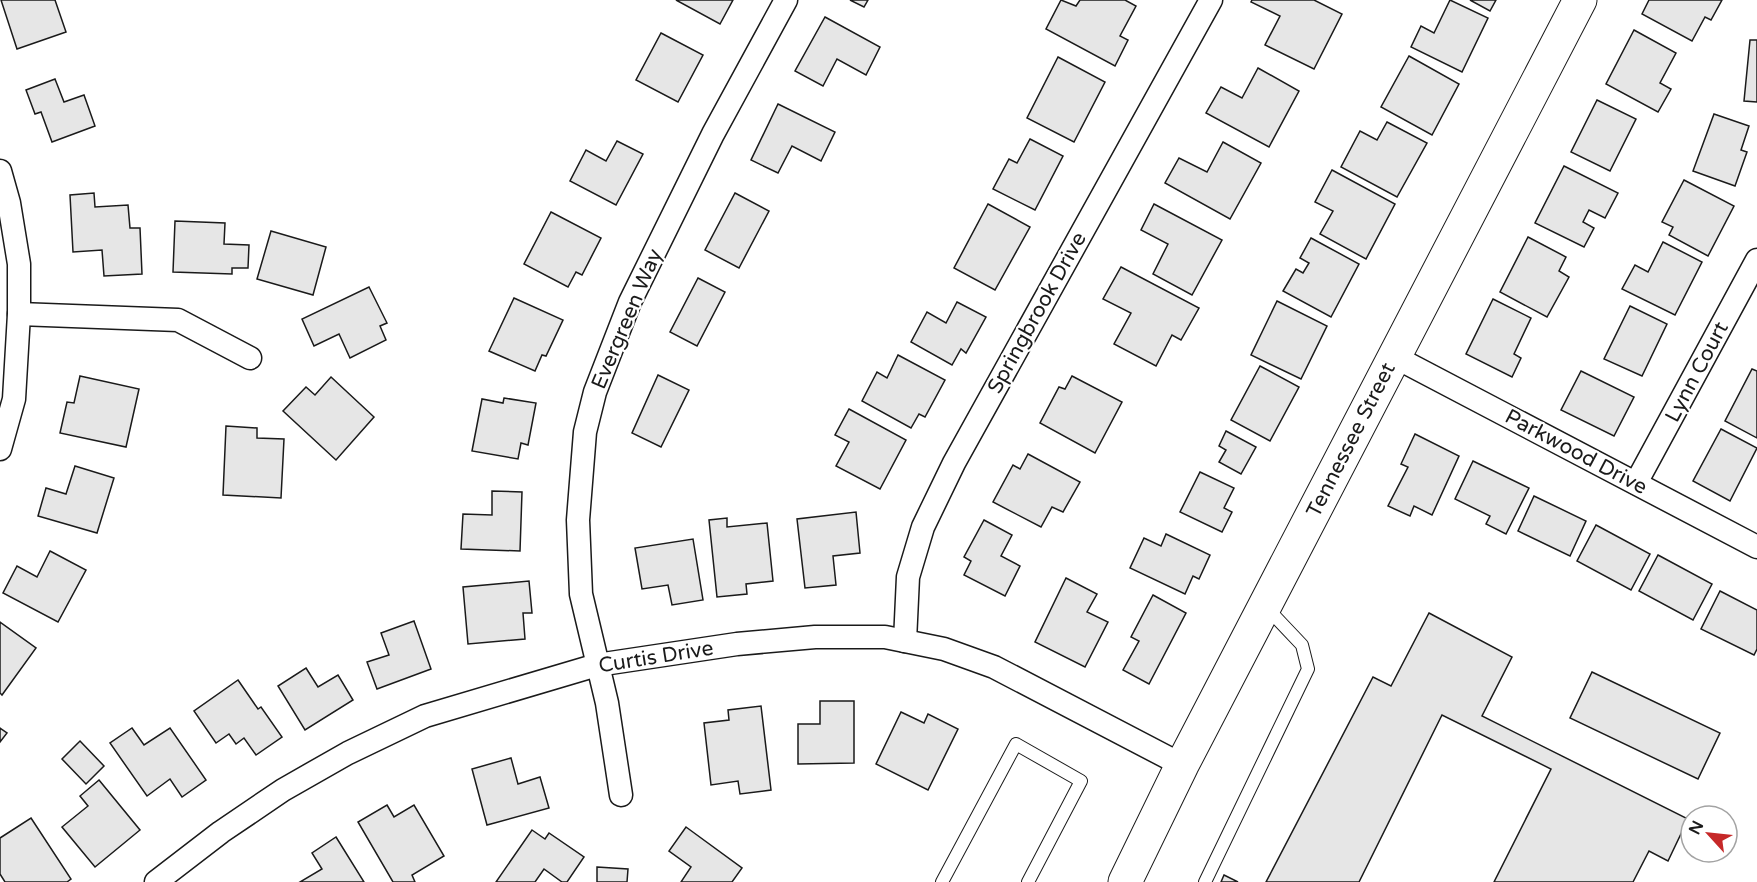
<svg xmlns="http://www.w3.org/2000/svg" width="1757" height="882" viewBox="0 0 1757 882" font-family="'Varela Round',sans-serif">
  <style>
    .building { fill: #e6e6e6; stroke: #1a1a1a; stroke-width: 1.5 }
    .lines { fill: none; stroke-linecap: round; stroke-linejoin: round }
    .lane-casing { stroke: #1a1a1a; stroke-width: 14 }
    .street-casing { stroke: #1a1a1a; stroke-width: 25 }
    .secondary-casing { stroke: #1a1a1a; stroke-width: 35 }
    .lane { stroke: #fff; stroke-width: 12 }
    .street { stroke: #fff; stroke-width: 22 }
    .secondary { stroke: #fff; stroke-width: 33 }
    .labels { text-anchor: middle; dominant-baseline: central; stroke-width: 4.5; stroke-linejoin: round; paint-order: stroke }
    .street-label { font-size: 21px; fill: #1a1a1a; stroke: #fff }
  </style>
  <rect width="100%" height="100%" fill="#fff"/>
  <g class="building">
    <path d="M1,0h54l11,32 -49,17z"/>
    <path d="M676,0h57l-13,24z"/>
    <path d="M850,0h18l-4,7z"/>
    <path d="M1061,0l15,6 4,-6h45l11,6 -16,30 8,4 -13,26 -69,-37z"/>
    <path d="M1252,0h62l28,14 -28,55 -49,-24 15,-29 -29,-14z"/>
    <path d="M1450,0l38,18 -26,54 -51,-25 10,-21 13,7z"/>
    <path d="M1470,0h26l-6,11z"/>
    <path d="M1649,0h73l-11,20 -6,-3 -13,24 -50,-27z"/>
    <path d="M825,17l55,30 -14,28 -29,-16 -14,27 -28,-15z"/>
    <path d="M1634,30l42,23 -16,30 11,6 -13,23 -52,-28z"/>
    <path d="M661,33l42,22 -25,47 -42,-22z"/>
    <path d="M1750,40h7v62l-13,-1z"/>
    <path d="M1409,56l50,28 -27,51 -51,-28z"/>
    <path d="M1058,57l47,25 -31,60 -47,-24z"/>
    <path d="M1258,68l41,23 -30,56 -63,-34 15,-26 21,11z"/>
    <path d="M55,79l9,23 20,-7 11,31 -43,16 -11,-30 -6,2 -9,-24z"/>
    <path d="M1597,100l39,19 -26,52 -39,-19z"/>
    <path d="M778,104l57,28 -14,29 -29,-15 -14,27 -27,-13z"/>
    <path d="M1714,114l35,12 -8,24 6,2 -12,34 -42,-15z"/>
    <path d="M1387,122l40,21 -30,54 -56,-30 19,-36 17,9z"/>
    <path d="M1030,139l33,17 -28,54 -42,-21 16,-30 8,4z"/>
    <path d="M617,141l26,13 -27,51 -46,-24 16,-31 20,11z"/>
    <path d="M1223,142l38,21 -31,56 -65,-36 14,-25 28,14z"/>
    <path d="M1564,166l54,27 -13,25 -16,-8 -6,12 11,6 -10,19 -49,-24z"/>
    <path d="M1332,170l63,34 -29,55 -46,-25 13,-23 -18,-9z"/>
    <path d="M1684,180l50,26 -26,50 -39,-21 4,-8 -11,-5z"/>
    <path d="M94,193l1,14 33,-2 2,23h10l2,46 -38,2 -2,-26 -29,2 -3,-57z"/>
    <path d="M735,193l34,18 -30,57 -34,-18z"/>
    <path d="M988,204l42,23 -35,63 -41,-22z"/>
    <path d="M1154,204l68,36 -30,55 -39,-21 15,-30 -27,-14z"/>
    <path d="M551,212l50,26 -19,37 -6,-3 -8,15 -44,-23z"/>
    <path d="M175,221l50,2 -1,21 25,1 -1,23h-16v6l-59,-2z"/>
    <path d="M271,231l55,16 -13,48 -56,-16z"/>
    <path d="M1528,237l38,20 -7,14 10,6 -22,40 -47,-25z"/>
    <path d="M1311,238l48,26 -28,53 -48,-26 13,-22 7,4 6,-10 -9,-5z"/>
    <path d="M1663,242l39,20 -27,53 -53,-26 13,-24 13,7z"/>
    <path d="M1121,267l78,41 -18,32 -9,-5 -16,31 -42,-22 17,-31 -28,-14z"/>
    <path d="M698,278l27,14 -28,54 -27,-14z"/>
    <path d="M369,287l18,36 -7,3 6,14 -36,18 -11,-24 -25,12 -12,-27z"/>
    <path d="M514,298l49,22 -17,36 -4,-1 -7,16 -46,-20z"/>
    <path d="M1493,299l38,19 -17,36 7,4 -9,19 -46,-23z"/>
    <path d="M1277,301l50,25 -26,53 -50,-24z"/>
    <path d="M957,302l29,15 -20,36 -5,-4 -9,16 -41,-23 16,-30 19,11z"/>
    <path d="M1630,306l37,18 -25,52 -38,-17z"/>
    <path d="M898,355l47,25 -20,37 -6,-3 -8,14 -49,-27 15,-29 10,6z"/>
    <path d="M1260,366l39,21 -29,54 -39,-21z"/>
    <path d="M1752,369l5,2v67l-32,-17z"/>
    <path d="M1581,371l53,26 -20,39 -53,-26z"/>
    <path d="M658,375l31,15 -28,57 -29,-14z"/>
    <path d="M80,376l59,13 -13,58 -66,-14 7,-31 7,1z"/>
    <path d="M1072,376l50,26 -27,51 -55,-30 19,-36 6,2z"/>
    <path d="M331,377l43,40 -38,43 -53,-49 23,-24 9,8z"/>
    <path d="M504,398l32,5 -8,42 -7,-2 -3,16 -46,-8 10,-52 21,4z"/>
    <path d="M849,409l57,31 -26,49 -44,-23 13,-24 -14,-7z"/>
    <path d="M226,426l31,2v10l27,1 -3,59 -58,-3z"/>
    <path d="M1721,429l36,19 -27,53 -37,-20z"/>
    <path d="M1226,431l30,16 -15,27 -22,-12 7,-12 -7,-4z"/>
    <path d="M1415,434l44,22 -27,59 -18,-9 -4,10 -22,-10 20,-39 -7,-3z"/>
    <path d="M1028,454l52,28 -17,30 -11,-5 -11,20 -48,-25 20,-37 7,4z"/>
    <path d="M1473,461l56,27 -23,46 -20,-10 4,-8 -35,-17z"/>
    <path d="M75,466l39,12 -17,55 -59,-17 8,-28 20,6z"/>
    <path d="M1200,472l34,16 -10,20 8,4 -10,20 -42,-20z"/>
    <path d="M492,491l30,1 -2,59 -59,-2 2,-35 29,1z"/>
    <path d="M1534,496l52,25 -16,35 -52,-25z"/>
    <path d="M856,512l4,41 -27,3 3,29 -31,3 -8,-69z"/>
    <path d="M727,518v9l40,-4 6,58 -27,3 1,10 -30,3 -8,-77z"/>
    <path d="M984,520l28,15 -11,21 19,10 -15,30 -41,-21 7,-14 -7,-4z"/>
    <path d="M1596,525l54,29 -19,36 -54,-29z"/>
    <path d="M1166,534l44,21 -11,24 -6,-3 -8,18 -55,-26 14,-30 17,8z"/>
    <path d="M693,539l10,61 -31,5 -4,-20 -26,4 -7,-41z"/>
    <path d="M50,551l36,19 -28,52 -55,-29 14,-27 20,11z"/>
    <path d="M1658,555l54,29 -19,36 -54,-29z"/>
    <path d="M1066,578l31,16 -10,18 21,10 -23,45 -50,-25z"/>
    <path d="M529,581l3,32h-9l2,26 -57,5 -5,-57z"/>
    <path d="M1720,591l37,19v39l-3,6 -53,-26z"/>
    <path d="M1153,595l33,18 -37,71 -26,-14 16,-29 -8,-4z"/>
    <path d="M1429,613l83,44 -30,59 206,103 -20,42 -19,-10 -16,31h-139l57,-113 -109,-54 -83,167h-93l107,-205 18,9z"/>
    <path d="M414,621l17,48 -54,20 -10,-27 22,-7 -8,-22z"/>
    <path d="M0,622l36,26 -34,47 -2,-2z"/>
    <path d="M306,668l12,19 20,-12 15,25 -48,30 -27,-44z"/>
    <path d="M1592,672l128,61 -22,46 -128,-61z"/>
    <path d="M238,680l20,29 3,-2 21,30 -26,18 -12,-17 -8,6 -7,-10 -13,9 -22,-32z"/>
    <path d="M820,701h34v62l-56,1v-40h22z"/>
    <path d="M761,706l10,84 -31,4 -2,-13 -27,4 -7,-62 25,-3 -1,-10z"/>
    <path d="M901,712l23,11 4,-9 30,15 -30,61 -52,-26z"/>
    <path d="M0,728l7,5 -7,9z"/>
    <path d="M132,728l12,17 26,-17 36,52 -24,17 -12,-18 -23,17 -37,-53z"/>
    <path d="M80,741l24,25 -18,18 -24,-25z"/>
    <path d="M511,758l7,26 22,-7 9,31 -62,17 -15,-56z"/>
    <path d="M99,780l41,50 -45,37 -33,-40 26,-21 -8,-10z"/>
    <path d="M387,805l7,12 20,-12 30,51 -32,19 3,7h-22l-35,-60z"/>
    <path d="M31,818l40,61 -4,3h-62l-5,-8v-36z"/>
    <path d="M686,827l56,41 -10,14h-51l10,-15 -22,-16z"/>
    <path d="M532,830l13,9 4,-6 35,24 -17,25h-5l-18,-13 -9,13h-39z"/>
    <path d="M336,837l28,45h-64l22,-13 -10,-16z"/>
    <path d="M597,867l31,2 -1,13h-30z"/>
    <path d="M1224,875l14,7h-17z"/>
  </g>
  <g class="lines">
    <g class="lane-casing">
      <g id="lane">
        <path d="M942,882l74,-138 65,37 -53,101"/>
        <path d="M1205,882l103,-213 -6,-24 -36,-38"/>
      </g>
    </g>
    <g class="street-casing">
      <g id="street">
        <path d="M0,171l9,32 10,61v50l-5,85 -14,50"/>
        <path d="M19,314l159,6 72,38"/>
        <path d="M1395,357l362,190"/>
        <path d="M1636,483l121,-223"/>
        <path d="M905,641l3,-64 15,-50 31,-64 257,-463"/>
        <path d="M621,795l-14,-92 -26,-109 -3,-74 7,-88 10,-40 35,-90 83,-168 73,-134"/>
        <path d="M156,882l65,-50 62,-42 65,-37 77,-37 172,-51 140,-21 78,-7h70l59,12 50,18 188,98"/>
      </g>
    </g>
    <g class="secondary-casing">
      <path id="secondary" d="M1125,882l57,-117 398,-765"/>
    </g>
    <use href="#lane" class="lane"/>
    <use href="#street" class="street"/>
    <use href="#secondary" class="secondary"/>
  </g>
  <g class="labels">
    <g class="street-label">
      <text transform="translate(1037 313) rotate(-61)">Springbrook Drive</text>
      <text transform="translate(627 319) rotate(-67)">Evergreen Way</text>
      <text transform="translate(1697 372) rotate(-62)">Lynn Court</text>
      <text transform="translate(1351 440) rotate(-63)">Tennessee Street</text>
      <text transform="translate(1576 452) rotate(28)">Parkwood Drive</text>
      <text transform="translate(656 657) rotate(-9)">Curtis Drive</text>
    </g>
  </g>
  <g transform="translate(1709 834) rotate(297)"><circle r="28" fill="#ffffff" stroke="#a3a3a3" stroke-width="1.5"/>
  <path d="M0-4.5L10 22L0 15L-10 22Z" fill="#c62828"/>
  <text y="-9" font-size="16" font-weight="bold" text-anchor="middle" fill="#1a1a1a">N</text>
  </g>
</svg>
